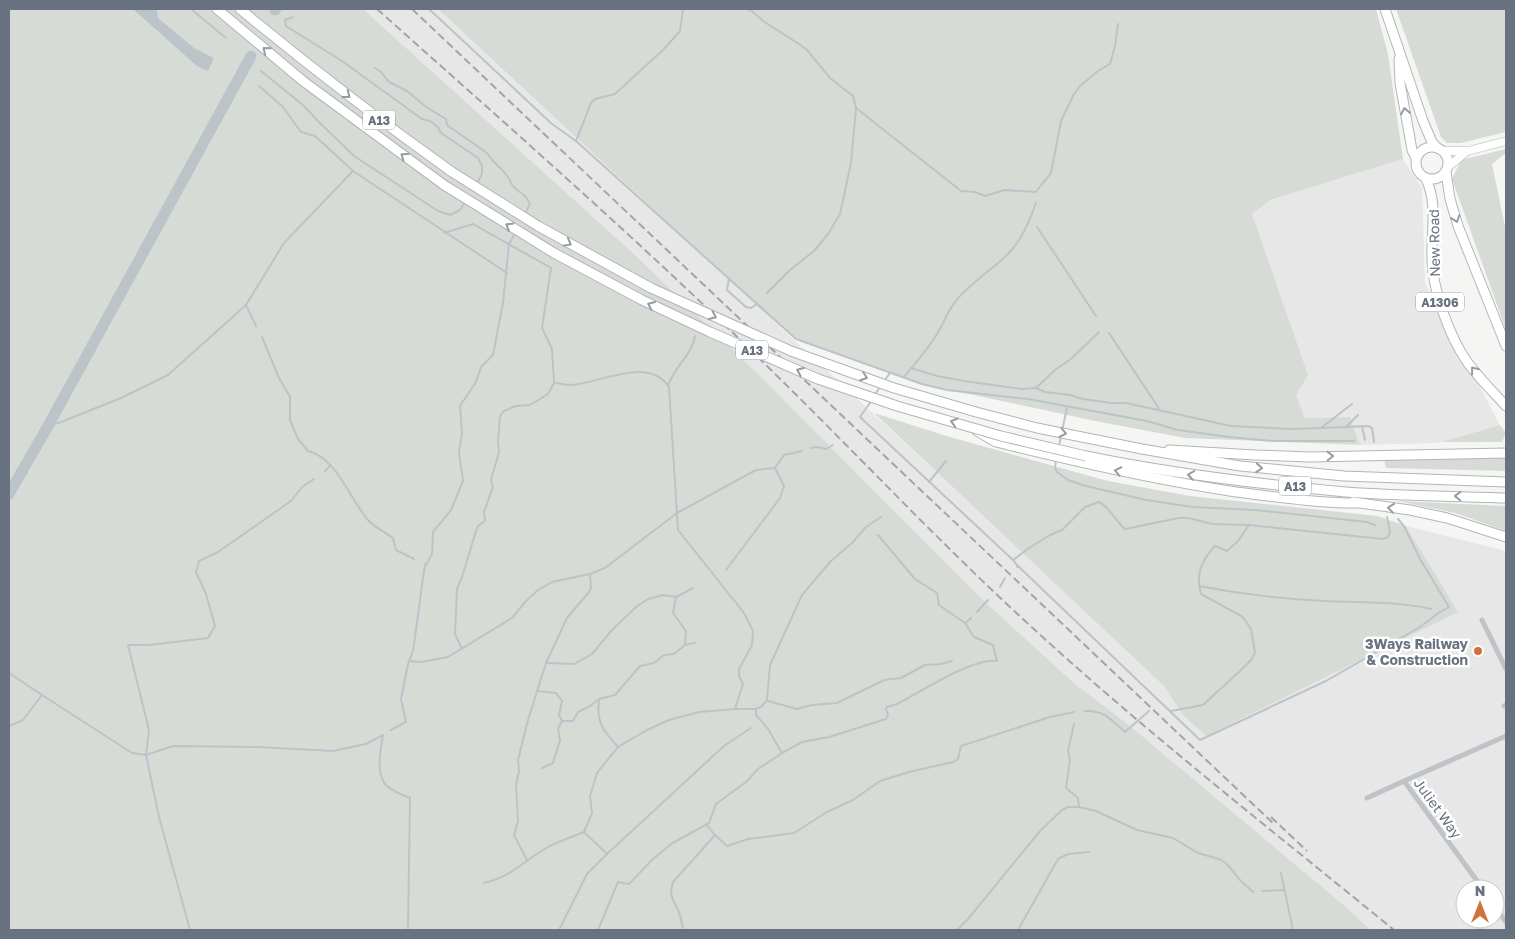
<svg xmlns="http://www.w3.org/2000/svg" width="1515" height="939" viewBox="0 0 1515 939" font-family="'Golos Text',sans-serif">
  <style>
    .built { fill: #e6e7e6; fill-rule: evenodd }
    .green { fill: #d6dcd5 }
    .water { fill: #bcc3c9 }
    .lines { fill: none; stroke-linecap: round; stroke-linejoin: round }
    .stream { stroke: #bcc3c9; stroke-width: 2 }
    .river { stroke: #bcc3c9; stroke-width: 11 }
    .secondary-casing { stroke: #b4b7bc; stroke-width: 9 }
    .primary-casing { stroke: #b3b6ba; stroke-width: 11 }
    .trunk-casing { stroke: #b2b5b8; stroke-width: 11 }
    .minor { stroke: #bfc2c6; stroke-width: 5 }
    .secondary { stroke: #fff; stroke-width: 8 }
    .primary { stroke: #fff; stroke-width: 9 }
    .trunk { stroke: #fff; stroke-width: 9 }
    .rail { stroke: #a1a5ab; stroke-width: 2; stroke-dasharray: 8 4; stroke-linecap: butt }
    .trunk-bridge-casing { stroke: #b2b5b8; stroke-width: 11; stroke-linecap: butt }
    .trunk-bridge { stroke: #fff; stroke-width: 9 }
    .oneway { stroke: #959ca6 }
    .poi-dot { fill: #ce713a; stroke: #fff; stroke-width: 2 }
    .labels { text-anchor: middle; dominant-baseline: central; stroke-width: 5; stroke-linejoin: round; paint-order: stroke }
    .shield { fill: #fff; stroke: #959ca6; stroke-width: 1 }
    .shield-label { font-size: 12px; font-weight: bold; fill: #687280 }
    .street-label { font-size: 14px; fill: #687280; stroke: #fff }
    .poi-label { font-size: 14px; font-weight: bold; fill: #687280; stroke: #fff; text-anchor: end }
  </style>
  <rect width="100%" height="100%" fill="#f5f6f3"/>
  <g class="built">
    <path d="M363,9h75l596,554 131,124 18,27 274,-102 -51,-86 100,25v379h-135l-24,-22 -218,-183 -55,-42 -88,-80 -227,-228 -126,-122zM1465,889h30v30h-30z"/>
    <path d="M1403,159l19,29 3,95 75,142 -63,18 -77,2 -10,-28 -45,1 -9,-23 -44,-183 18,-12z"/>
  </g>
  <g class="green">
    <path d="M9,9h354l270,244 126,122 227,228 88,80 55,42 218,183 24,22h-1362z"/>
    <path d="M438,9h693v1l5,-1h240l12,45 15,105 -133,41 -18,14 56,161 -12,20 9,23 45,-1 10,28 -175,-7 -90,-17 -173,-37 -126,-45 -30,-25z"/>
    <path d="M1396,9h110v123l-45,11h-14l-6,-6z"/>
    <path d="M1506,149v4l-14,11 14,67v99l-54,-151 9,-19z"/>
    <path d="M874,413l76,24 158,44 82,15 188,20 28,10 52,86 -252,124 -23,-21 -18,-28z"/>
    <path d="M1500,425l6,8 -4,9h-61z"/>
    <path d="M1506,458v13l-120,-3 -2,-8z"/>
    <path d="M1397,501l109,5v25l-51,-18z"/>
  </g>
  <path class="water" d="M133,9l24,1 1,8 36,30 20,10 -6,13 -11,-5z"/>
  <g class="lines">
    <g class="stream">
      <path d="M191,9l35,29"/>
      <path d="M429,9l123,115 24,17 220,198 126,45 25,6 81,9 119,22 31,9 51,7 44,4h81"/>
      <path d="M747,9l5,2 11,10 36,23 8,6 23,28 23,18 3,12 -5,55 -11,51 -12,20 -14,17 -25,20 -22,22"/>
      <path d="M293,17l-8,3 1,6 56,35 80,58 8,2 8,6 3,6 37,25 4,8v8l-5,9"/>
      <path d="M375,68l6,4 8,10 18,9 19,16 20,12 1,6 40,28c5,9 15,15 21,24 3,4 3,8 6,10 8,8 12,7 16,18l-5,8"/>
      <path d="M261,71l42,34 15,16 36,35 84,55 12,4 10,-5 5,-8"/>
      <path d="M259,86l24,21 18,25 14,4 38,35 154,102"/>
      <path d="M856,108l105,83 14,1 10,4 19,-6 32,2 15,-19 10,-52 13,-27 6,-8 18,-15 12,-7 5,-18 3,-22"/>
      <path d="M576,141l15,-38 4,-4 20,-5 49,-45 16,-18 3,-22"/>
      <path d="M1037,227l59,89"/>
      <path d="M444,233l29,-9 78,44 -9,60 10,21 2,34 -6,11 -18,11 -14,1 -12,5 -4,5 -2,24 1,12 -8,28 2,7 -9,25 1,9 -7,5 -2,5 -14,46 -5,12 -2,45 7,15"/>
      <path d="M729,279l-2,11 19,17 5,1 6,-4"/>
      <path d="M246,305l10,21"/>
      <path d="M1109,333l49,74 1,3"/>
      <path d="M262,337l17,41 11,19v23l8,19 10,12c28,6 42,48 60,69 6,7 17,12 25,18l3,12 18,9"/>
      <path d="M911,368l26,8 27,5 58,8 14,-1 9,4 25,3 13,4 28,4h15l105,23 58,3 32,-1 31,-24"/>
      <path d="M904,377c13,-16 29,-33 38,-52 5,-11 10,-21 18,-29 14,-15 31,-26 46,-40 15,-14 23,-34 30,-53"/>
      <path d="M884,381l6,-8"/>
      <path d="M668,386c6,-19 24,-31 27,-50"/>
      <path d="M1036,388l19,-18 17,-12 27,-26"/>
      <path d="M874,396l6,-9"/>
      <path d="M872,400l-12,17 153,143"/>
      <path d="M48,426l13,-4 60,-24 47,-23 78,-70 38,-62 69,-72"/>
      <path d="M1362,426l3,14"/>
      <path d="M1346,427l12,-12"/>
      <path d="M1321,428l47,-2 4,2 2,14"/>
      <path d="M1062,431l5,-23"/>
      <path d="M1059,446l2,-10"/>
      <path d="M811,448l6,-1 9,2 7,-4"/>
      <path d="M1056,460l-1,8 2,4 11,8 18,6 60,14 47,7 62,3 112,12 8,3"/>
      <path d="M325,471l5,-5"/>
      <path d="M929,482l17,-21"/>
      <path d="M426,565l6,-11 1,-22 18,-22 12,-29 -4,-29 3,-19 -2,-27 16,-24 5,-15 12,-12 10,-52 6,-59 6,-11"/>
      <path d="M1018,566l182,174 126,-59 94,-54 17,-13 12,-7 -29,-48 -16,-33 -6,-7"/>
      <path d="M1017,567l1,-1 -5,-6 16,-12 21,-13 12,-5 23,-23 14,-5c11,5 16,19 26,27l54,-11h10l23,6 37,1 134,14 5,-2 2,-5 -3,-15"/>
      <path d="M726,570l54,-72 4,-12 -9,-18"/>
      <path d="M1199,586c41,8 83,13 125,15 36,2 71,0 107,8"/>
      <path d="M1000,587l5,-9"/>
      <path d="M676,597l-3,16 13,18 -1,14"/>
      <path d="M977,612l11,-12"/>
      <path d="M965,623l6,-5"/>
      <path d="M409,661l12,1 27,-5 64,-39 13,-16 13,-12 14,-8 38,-8 15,-6 72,-55 79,-43 19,-2 9,-13 18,-4"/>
      <path d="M547,663l27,1 18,-10 20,-24 24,-23 12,-8 15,-4 13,2 17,-9"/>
      <path d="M9,673l33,22"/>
      <path d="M537,691l19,2 6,8 -3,14 3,6h11l5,-9 12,-6 9,-7 16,-4 25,-29 14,-3 10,-8 10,-1 11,-9 10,-2"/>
      <path d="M599,699c-3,23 4,32 19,48"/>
      <path d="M768,701l29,8 15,-4 25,-2 47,-23 17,-2 24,-13 16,-1 11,-3"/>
      <path d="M735,709h21l6,-3 5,-6 3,-35 32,-70 29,-34 21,-18 14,-16 15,-10"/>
      <path d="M756,709v6l12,14 14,24"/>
      <path d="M1085,711c20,-1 26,9 40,21l24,-21"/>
      <path d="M1171,711l32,-6 37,-34 11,-11 4,-7 -4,-24 -8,-12 -42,-23c-6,-20 1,-34 14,-48l12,5 11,-10 11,-16"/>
      <path d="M1074,724l-6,27 2,9 -4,28 12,10 1,9"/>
      <path d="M9,726l14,-6 19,-25 90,58 14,2 27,-9 85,1 75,4 33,-7 17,-9"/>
      <path d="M391,730l15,-8 -5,-23 7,-35 5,-13 12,-87"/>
      <path d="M383,735c-2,14 -8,38 3,50 6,6 16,10 24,13l-2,132"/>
      <path d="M542,768l11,-5 7,-23 -2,-11 4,-8"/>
      <path d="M706,824l8,10"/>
      <path d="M584,832l23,22"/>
      <path d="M527,860l-13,-25 4,-14 -2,-37 3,-12 -1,-12 10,-40 18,-57 21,-45 22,-26 2,-4 -1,-14"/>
      <path d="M1281,873l12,57"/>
      <path d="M484,883c31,-8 39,-22 64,-36 11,-6 24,-10 36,-15l8,-19 -2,-17 7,-23 21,-26 29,-17 22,-10 30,-8 36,-3 8,-25 -4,-8v-7l13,-24 1,-14 -9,-18 -66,-83 -9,-143c-21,-32 -69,-3 -99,-2 -5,0 -11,-2 -16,-2"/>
      <path d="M1262,891l22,-1"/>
      <path d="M190,930l-31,-113 -13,-62 3,-25 -21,-85h21l59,-7 7,-12 -9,-32 -10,-22 3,-11 19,-9 73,-51 11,-14 12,-8"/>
      <path d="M559,930l28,-56 20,-20 117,-108 27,-18"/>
      <path d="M598,930l20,-48 11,2 23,-24 19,-16 38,-21 7,-19 30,-22 12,-13 24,-16 20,-11 27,-5 57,-18 2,-4 -2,-6 1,-2 10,-3c24,-12 74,-46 100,-43l-4,-16 -19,-8 -9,-14 -26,-18 -2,-12 -22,-14 -37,-44"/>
      <path d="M683,930c-1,-6 -2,-14 -5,-20 -6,-12 -9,-15 -5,-28l42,-47 12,11 21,-7 46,-6 33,-21 26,-12 27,-19 29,-9 44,-10 5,-3 3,-13 89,-29 24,-5"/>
      <path d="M957,930l11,-11 72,-88 22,-21 6,-3h11l17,4 41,19 36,8 25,15 21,6 7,4 14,17 13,12"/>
      <path d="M1018,930l40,-71 10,-5 21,-2"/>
    </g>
    <g class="river">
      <path d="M275,10l1,-1"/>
      <path d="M9,494l39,-68 203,-370"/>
    </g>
    <g class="secondary-casing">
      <g id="secondary">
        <path d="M1443,151h25l38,-10"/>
        <path d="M1449,166l17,-14"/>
      </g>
    </g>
    <g class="primary-casing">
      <g id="primary">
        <path d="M1385,9l38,112 9,21 5,6"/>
        <path d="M1399,59l1,24 12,67 4,8"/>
        <circle cx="1432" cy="163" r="16"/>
        <path d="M1446,172l4,27 8,27 48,120"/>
        <path d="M1426,179c12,25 5,52 6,79 0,31 18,80 36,105 11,15 25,29 38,43"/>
      </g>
    </g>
    <g class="trunk-casing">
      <g id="trunk">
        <path d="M217,9l86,72 141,104"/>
        <path d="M240,9c69,57 139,111 212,163"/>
        <path d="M976,412l61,16 105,21 98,17 104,10 162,6"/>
        <path d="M977,431l19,11c80,20 159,38 240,50 40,5 81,11 121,11"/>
        <path d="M1169,450l86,5 55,2 196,-4"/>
        <path d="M1086,456c86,18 173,28 260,36 53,4 107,4 160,6"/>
        <path d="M1353,502l57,8 37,8 59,19"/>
      </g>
    </g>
    <g class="minor">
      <path d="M1482,620l24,49"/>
      <path d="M1504,706l2,-1"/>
      <path d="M1367,798l37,-17"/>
      <path d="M1483,889l-79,-108 102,-45"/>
      <path d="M1495,906l11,16"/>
    </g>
    <use href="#secondary" class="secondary"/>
    <use href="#primary" class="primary"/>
    <use href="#trunk" class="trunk"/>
    <g class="rail">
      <path d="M377,9c132,118 266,235 392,359 85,83 167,171 255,252 118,109 245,208 370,310"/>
      <path d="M412,9l862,815"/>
      <path d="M1271,817l36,34"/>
    </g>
    <g class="trunk-bridge-casing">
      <g id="trunk-bridge">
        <path d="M452,172l86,54 113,62 140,63 103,37 82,24"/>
        <path d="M444,185l110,68 88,47 68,32 108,47 79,27 104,30 85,20"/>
      </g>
    </g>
    <use href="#trunk-bridge" class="trunk-bridge"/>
  </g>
  <defs><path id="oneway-chevron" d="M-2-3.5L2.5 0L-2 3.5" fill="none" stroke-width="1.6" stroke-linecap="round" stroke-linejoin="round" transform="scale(1.25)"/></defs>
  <g class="oneway">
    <use href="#oneway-chevron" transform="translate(266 50) rotate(-140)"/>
    <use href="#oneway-chevron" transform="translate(347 95) rotate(37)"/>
    <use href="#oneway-chevron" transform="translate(1405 111) rotate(-100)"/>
    <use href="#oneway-chevron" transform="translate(404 156) rotate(-144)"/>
    <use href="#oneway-chevron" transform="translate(1456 219) rotate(71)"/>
    <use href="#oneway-chevron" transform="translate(509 226) rotate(-148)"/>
    <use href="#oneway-chevron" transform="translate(568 243) rotate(29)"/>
    <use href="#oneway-chevron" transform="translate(651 305) rotate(-155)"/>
    <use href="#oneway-chevron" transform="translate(713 316) rotate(24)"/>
    <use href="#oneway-chevron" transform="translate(1474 370) rotate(-128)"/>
    <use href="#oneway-chevron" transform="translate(800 371) rotate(-157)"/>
    <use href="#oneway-chevron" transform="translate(864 377) rotate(20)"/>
    <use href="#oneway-chevron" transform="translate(954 422) rotate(-164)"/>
    <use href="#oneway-chevron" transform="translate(1063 433) rotate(12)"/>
    <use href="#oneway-chevron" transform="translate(1330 456) rotate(-1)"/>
    <use href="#oneway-chevron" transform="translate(1259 468) rotate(5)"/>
    <use href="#oneway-chevron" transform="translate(1118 471) rotate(-168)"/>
    <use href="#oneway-chevron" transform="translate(1191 475) rotate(-171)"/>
    <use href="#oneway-chevron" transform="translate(1458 496) rotate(-178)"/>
    <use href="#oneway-chevron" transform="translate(1391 508) rotate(-173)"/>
  </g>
  <circle class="poi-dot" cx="1478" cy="651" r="5"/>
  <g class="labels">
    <g class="shield">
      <rect x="363" y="110.5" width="32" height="19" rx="4"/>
      <rect x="1416" y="292.5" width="48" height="19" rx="4"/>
      <rect x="736" y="340.5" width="32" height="19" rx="4"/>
      <rect x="1279" y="476.5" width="32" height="19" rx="4"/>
    </g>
    <g class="shield-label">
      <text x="379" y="120">A13</text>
      <text x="1440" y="302">A1306</text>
      <text x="752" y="350">A13</text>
      <text x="1295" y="486">A13</text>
    </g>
    <g class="street-label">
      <text transform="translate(1434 243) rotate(-91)">New Road</text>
      <text transform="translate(1438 808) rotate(54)">Juliet Way</text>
    </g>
    <g class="poi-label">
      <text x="1468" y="643">3Ways Railway<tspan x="1468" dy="16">&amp; Construction</tspan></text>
    </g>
  </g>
  <rect width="1515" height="939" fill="none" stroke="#687280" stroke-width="20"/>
  <g transform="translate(1480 904)"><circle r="24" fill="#ffffff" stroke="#c3c7cc"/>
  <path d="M0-4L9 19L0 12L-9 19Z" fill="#ce713a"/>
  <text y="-8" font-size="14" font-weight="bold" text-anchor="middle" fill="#687280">N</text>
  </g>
</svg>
